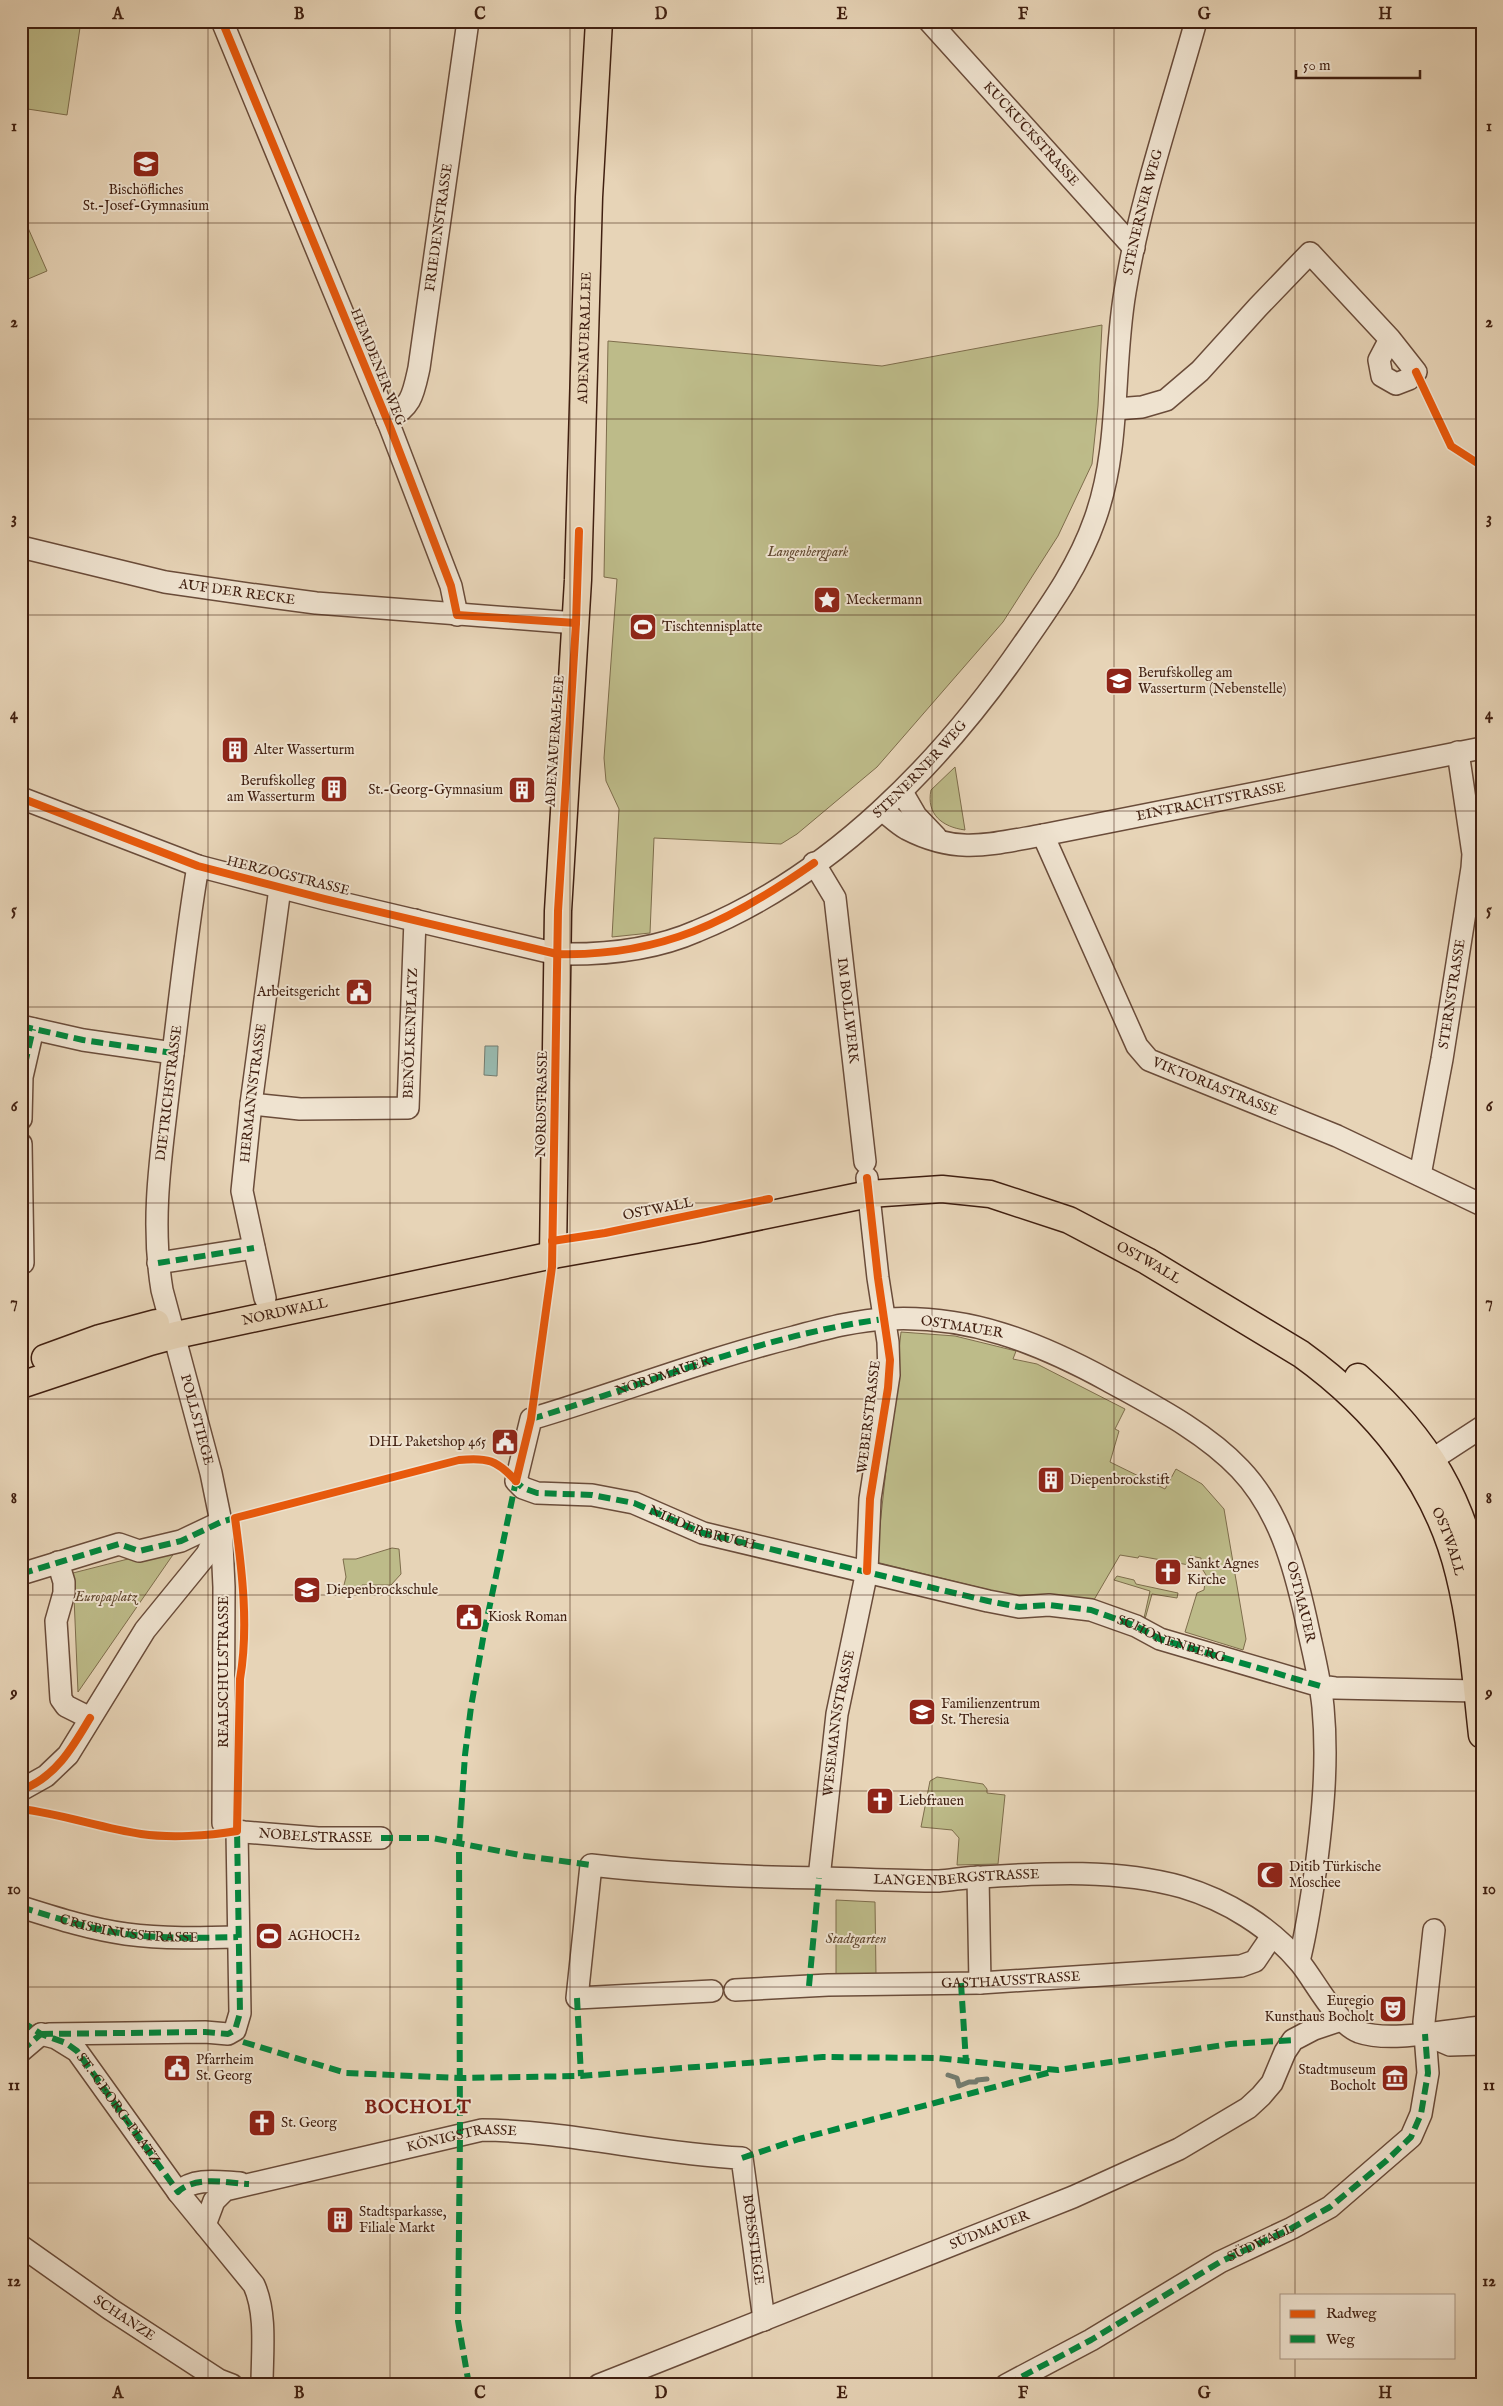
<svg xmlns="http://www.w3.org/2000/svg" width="1503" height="2406" viewBox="0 0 1503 2406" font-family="'IM FELL English',serif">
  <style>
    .green { fill: #bdbb89; stroke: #7e6d4c }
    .water { fill: #97b8ad; stroke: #747b6e }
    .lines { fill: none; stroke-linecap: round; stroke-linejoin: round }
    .stream { stroke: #747b6e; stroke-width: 5 }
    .minor-casing { stroke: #6a4c3a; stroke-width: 24 }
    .major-casing { stroke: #401f10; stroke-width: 29 }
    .minor { stroke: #efe3d0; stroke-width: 21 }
    .major { stroke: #e7d4b7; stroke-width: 26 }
    .quiet { stroke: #00873e; stroke-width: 6; stroke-dasharray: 12 6; stroke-linecap: butt }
    .cycleway-casing { stroke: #efe3d0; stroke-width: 11 }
    .cycleway { stroke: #e8590c; stroke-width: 8 }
    .grid { fill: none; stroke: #401f10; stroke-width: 1; stroke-opacity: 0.55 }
    .labels { text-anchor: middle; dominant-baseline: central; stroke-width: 4; stroke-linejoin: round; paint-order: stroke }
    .street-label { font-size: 14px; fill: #401f10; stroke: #efe3d0 }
    .poi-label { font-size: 14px; fill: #401f10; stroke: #efe3d0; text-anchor: start }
    .park-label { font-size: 14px; font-style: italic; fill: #5f462e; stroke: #efe3d0 }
    .district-label { font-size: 19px; font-weight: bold; letter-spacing: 1px; fill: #7a1f14; stroke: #efe3d0 }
    .neatline { fill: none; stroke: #401f10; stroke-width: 2 }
    .grid-label { font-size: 16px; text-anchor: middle; font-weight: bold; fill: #401f10 }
  </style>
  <rect width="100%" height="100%" fill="#e7d4b7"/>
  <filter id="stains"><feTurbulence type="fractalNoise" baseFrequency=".004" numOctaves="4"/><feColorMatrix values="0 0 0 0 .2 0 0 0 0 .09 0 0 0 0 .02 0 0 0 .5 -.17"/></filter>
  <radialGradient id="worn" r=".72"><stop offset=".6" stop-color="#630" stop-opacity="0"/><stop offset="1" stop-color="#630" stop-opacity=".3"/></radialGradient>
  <g class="green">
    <path d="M21,21h60l-14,94 -46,-7z"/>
    <path d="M21,212l26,59 -26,11z"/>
    <path d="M1102,325l-4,81 -6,58 -34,72 -55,86 -126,145 -80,67 -16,10 -127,-6 -4,95 -38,4 7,-128 -13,-28 -2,-23 13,-179 -13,-2 4,-236 274,25z"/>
    <path d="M955,767l10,63c-23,-3 -39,-16 -34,-40z"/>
    <path d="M901,1332l54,4 61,15 -3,8 24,5 88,45 -10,20 4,2 -9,31 55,27 11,-20 26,15 22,25 22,130 -3,11 -58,-18 12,-39 7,-3 2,-15 -5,-8v-9l-11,-2 -1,9 -50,-9 -1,2 -18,-3 -29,50 -61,-5 -154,-38z"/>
    <path d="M179,1546l-101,146 -5,-119z"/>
    <path d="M392,1548l7,1 2,25 -10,11h-29v6l-20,2 4,-16 -3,-18h13z"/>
    <path d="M1117,1576l17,4 2,4 42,9 -1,5 -25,-4 -7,25 -1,-1 6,-27 -36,-11z"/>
    <path d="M937,1777l46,7 4,5v4l18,2 -7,69 -41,1 2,-27 -7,-8 -31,-3 9,-46z"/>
    <path d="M836,1900l39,2 1,73h-40z"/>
  </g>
  <path class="water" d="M485,1046h13l-1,30 -13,-1z"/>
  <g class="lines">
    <path class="stream" d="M948,2075l9,3 2,8 10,-4h7l1,-2 10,-1"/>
    <g class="minor-casing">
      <g id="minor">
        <path d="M222,21l168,406 61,159 6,29"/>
        <path id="s1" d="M929,21l205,227"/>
        <path d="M1116,409l26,-2 24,-7 34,-29 58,-64 52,-54 80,86 -11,21 3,16 14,8 13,-5 7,-7 -26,-33"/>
        <path id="s2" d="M387,420c25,-14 26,-25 32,-52l49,-347"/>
        <path id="s3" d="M21,547l144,35 91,13 60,8 260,20"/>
        <path d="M902,792l14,24 20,21"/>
        <path id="s4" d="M21,798l177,68 127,33 232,55c47,1 97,-4 140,-23 135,-55 246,-170 327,-288 28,-40 55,-78 71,-124 26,-73 17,-151 30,-227 15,-92 46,-181 71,-271"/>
        <path id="s5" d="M882,810c8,6 16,14 25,19 50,26 84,15 136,6l439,-87"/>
        <path id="s6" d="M1043,835l94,211 12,14 188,76 145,69"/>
        <path id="s7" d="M814,863l21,35 30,264"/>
        <path id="s8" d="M198,866c-12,70 -19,141 -28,212 -8,72 -20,139 -8,212l49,183 10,49 3,65 -1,236 14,8 7,1 74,6h63"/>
        <path d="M21,1026l62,14 90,13"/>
        <path id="s9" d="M251,1104l49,5 108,-1 7,-188"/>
        <path d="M21,1119l1,-42 11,-48"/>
        <path d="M21,1144l2,119"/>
        <path id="s10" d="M1420,1175l22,-116 30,-191 1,-14 -15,-102"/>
        <path d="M158,1263l96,-15"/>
        <path id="s11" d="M265,1298l-23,-107 9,-87 29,-216"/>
        <path d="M1419,1468l63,-41"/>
        <path d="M58,1562l6,20v11l-8,28 5,78 5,7 24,12"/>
        <path d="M21,1574l98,-30 20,7 42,-10 40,-19"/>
        <path d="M21,1790l25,-14 22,-21 77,-125 62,-76 12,-27"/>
        <path d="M978,1877l2,106"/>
        <path id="s12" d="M819,1878l18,-164 30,-143 3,-72 19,-124 -1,-33 -10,-64 -11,-100"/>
        <path d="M21,1907c35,11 69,22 105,27 38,5 75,4 112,3"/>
        <path d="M1299,1961c8,-31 12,-62 17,-94 7,-54 12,-106 7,-160 -3,-30 -11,-59 -17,-88 -12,-54 -27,-109 -66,-150 -36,-38 -88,-64 -133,-89 -70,-38 -138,-65 -219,-61 -32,1 -64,10 -94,18 -89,22 -175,56 -263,82l-15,62 7,7 14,5 55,2 42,8 69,30 285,68 31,6 30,-2 42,5 45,16 24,13 160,47 15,2 142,3"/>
        <path id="s13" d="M735,1990l93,-5 152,-2 261,-17 14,-5 17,-25"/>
        <path id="s14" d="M712,1991l-135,7 14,-133c78,9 155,12 233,13 39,1 77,3 115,3 14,-1 29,-4 43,-4 65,-4 136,-8 200,10 44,13 89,40 119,77 15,19 35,59 58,68 31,11 88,-2 123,-5"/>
        <path d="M41,2034l15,4 21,13 101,141 76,93c13,29 8,68 8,100"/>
        <path d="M49,2034l156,-2 23,2 7,-4 5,-17 -3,-182"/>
        <path d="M1429,2036l21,9 32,-1"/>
        <path d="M21,2051l20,-17"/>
        <path d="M178,2192c17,-15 41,-10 62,-9"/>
        <path id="s15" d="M205,2225l9,-24 11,-11 257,-60c87,1 173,24 260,28l22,162"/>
        <path id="s16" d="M21,2246l89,63 109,71 13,5"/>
        <path id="s17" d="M599,2385l474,-188 106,-48 69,-41 13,-12 11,-13 13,-31 8,-12 21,-11 27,-9"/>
        <path id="s18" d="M1006,2385l85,-45 129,-78 72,-34 38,-21 81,-70 10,-23 7,-41 -4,-51 10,-92"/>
      </g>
    </g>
    <g class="major-casing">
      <g id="major">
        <path id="s19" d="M553,1255l5,-344 20,-331 11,-383 10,-176"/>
        <path d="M45,1358l55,-20 56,-15"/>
        <path d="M1358,1377c70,62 106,123 123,215"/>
        <path id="s20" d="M21,1385l129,-43 26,-7 377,-80 141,-25 175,-36 73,-5 48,5 79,26 78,41 154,93c75,54 136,128 158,220 13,52 17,107 23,161"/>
      </g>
    </g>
    <use href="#minor" class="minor"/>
    <use href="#major" class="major"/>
    <g class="quiet">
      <path d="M21,1026l62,14 90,13"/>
      <path d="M21,1119l1,-42 11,-48"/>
      <path d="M21,1144l2,119"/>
      <path d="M158,1263l96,-15"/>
      <path id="s21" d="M531,1419c117,-35 231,-84 353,-100"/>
      <path id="s22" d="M513,1479l10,9 14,5 55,2 42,8 69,30 285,68 31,6 30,-2 42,5 45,16 24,13 160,47"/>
      <path d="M21,1574l98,-30 20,7 42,-10 40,-19 17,-5"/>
      <path d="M381,1838h51l93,18 66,9"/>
      <path id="s23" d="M21,1907c35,11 69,22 105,27 38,5 75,4 112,3"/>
      <path d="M961,1983l5,79"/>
      <path d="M809,1986l10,-108"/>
      <path d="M577,1998l4,78"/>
      <path id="s24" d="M21,2021l20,13 25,9 11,8 101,141c18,-17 48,-9 71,-8"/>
      <path d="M41,2034l164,-2 23,2 7,-4 5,-17 -3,-185"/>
      <path d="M243,2042l103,31 114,5 121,-2 242,-19 114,1 121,12 172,-26 63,-4"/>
      <path d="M21,2051l20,-17"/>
      <path d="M742,2158l57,-19 252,-67"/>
      <path d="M469,2385l-11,-64 2,-186 -1,-291 6,-89 6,-48 13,-74 33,-157"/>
      <path d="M1006,2385l85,-45 129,-78 72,-34 38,-21 56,-46 25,-24 10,-23 7,-41 -3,-39"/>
    </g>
    <g class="cycleway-casing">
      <g id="cycleway">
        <path d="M222,21l168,406 61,159 6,29 119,8"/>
        <path d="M1416,372l35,74 31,20"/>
        <path d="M21,798l177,68 127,33 232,55c104,3 174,-33 257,-91"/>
        <path d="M552,1241l53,-8 164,-34"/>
        <path d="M516,1481l15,-62 21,-152 6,-356 18,-288 3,-92"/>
        <path d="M867,1571l3,-72 18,-111 2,-28 -12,-82 -11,-100"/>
        <path d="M21,1790c34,-12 52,-43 69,-72"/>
        <path d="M21,1809c41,5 80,19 120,25 29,4 67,2 96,-3l3,-152c9,-52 2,-109 -5,-161l224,-58c28,-3 38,0 57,21"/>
        <path d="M21,2299l3,2 -2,84"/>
      </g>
    </g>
    <use href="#cycleway" class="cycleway"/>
  </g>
  <path class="grid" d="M208,21v2364M390,21v2364M570,21v2364M752,21v2364M932,21v2364M1114,21v2364M1295,21v2274M21,223h1461M21,419h1461M21,615h1461M21,811h1461M21,1007h1461M21,1203h1461M21,1399h1461M21,1595h1461M21,1791h1461M21,1987h1461M21,2183h1461M1295,2357v28"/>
  <defs>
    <g id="school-square" transform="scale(1.4375)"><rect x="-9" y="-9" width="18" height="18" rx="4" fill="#8f2418" stroke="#efe3d0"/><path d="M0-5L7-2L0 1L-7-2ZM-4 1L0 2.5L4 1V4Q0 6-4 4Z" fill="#fff"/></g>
    <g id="sight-square" transform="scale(1.4375)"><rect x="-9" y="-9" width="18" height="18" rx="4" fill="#8f2418" stroke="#efe3d0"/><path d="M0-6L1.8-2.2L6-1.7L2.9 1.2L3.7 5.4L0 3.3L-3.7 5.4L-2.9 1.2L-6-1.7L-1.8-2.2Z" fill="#fff"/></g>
    <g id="stadium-square" transform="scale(1.4375)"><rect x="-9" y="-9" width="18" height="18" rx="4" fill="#8f2418" stroke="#efe3d0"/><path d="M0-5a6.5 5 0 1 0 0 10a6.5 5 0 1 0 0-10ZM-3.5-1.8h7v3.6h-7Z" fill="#fff"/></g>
    <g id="building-square" transform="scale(1.4375)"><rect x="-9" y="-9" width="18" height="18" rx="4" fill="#8f2418" stroke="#efe3d0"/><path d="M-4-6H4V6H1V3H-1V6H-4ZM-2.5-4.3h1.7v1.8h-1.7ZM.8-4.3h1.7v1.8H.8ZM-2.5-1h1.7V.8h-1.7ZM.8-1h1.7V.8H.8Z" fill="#fff"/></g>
    <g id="civic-square" transform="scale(1.4375)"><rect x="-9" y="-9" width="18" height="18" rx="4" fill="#8f2418" stroke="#efe3d0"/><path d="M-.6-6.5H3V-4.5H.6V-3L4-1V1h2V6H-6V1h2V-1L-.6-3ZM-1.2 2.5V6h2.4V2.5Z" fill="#fff"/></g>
    <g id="church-square" transform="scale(1.4375)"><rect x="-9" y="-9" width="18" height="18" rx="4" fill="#8f2418" stroke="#efe3d0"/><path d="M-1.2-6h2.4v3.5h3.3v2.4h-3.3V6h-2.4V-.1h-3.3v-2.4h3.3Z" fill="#fff"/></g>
    <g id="mosque-square" transform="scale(1.4375)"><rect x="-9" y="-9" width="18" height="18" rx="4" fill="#8f2418" stroke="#efe3d0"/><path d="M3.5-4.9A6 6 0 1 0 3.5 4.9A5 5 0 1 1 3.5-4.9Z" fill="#fff"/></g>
    <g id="theatre-square" transform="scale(1.4375)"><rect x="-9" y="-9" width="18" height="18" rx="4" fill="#8f2418" stroke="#efe3d0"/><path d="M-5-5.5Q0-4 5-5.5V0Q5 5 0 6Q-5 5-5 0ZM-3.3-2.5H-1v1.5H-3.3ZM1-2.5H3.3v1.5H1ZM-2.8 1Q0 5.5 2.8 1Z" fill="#fff"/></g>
    <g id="museum-square" transform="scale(1.4375)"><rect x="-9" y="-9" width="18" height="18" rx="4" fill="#8f2418" stroke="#efe3d0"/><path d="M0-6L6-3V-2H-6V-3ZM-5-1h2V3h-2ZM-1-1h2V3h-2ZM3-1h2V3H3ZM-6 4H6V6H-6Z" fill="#fff"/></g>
  </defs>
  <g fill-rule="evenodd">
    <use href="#school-square" x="146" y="164"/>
    <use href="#sight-square" x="827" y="600"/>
    <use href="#stadium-square" x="643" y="627"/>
    <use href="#school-square" x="1119" y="681"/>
    <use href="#building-square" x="235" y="750"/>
    <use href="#building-square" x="334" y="789"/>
    <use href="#building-square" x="522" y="790"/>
    <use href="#civic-square" x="359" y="992"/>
    <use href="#civic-square" x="505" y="1442"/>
    <use href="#building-square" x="1051" y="1480"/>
    <use href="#church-square" x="1168" y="1572"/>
    <use href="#school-square" x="307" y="1590"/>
    <use href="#civic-square" x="469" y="1617"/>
    <use href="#school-square" x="922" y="1712"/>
    <use href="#church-square" x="880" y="1801"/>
    <use href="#mosque-square" x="1270" y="1875"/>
    <use href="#stadium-square" x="269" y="1936"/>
    <use href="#theatre-square" x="1393" y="2009"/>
    <use href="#civic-square" x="177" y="2068"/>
    <use href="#museum-square" x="1395" y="2078"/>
    <use href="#church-square" x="262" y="2123"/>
    <use href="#building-square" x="340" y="2220"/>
  </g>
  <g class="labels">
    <g class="street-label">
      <text stroke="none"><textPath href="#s1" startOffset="152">KUCKUCKSTRASSE</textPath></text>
      <text stroke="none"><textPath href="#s4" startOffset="1599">STENERNER WEG</textPath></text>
      <text stroke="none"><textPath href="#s2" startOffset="206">FRIEDENSTRASSE</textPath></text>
      <text stroke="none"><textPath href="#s19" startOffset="918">ADENAUERALLEE</textPath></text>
      <text transform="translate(378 367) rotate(68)">HEMDENER WEG</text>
      <text stroke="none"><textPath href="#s3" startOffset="221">AUF DER RECKE</textPath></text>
      <text transform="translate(555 741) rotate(-86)">ADENAUERALLEE</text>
      <text stroke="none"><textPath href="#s4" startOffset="980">STENERNER WEG</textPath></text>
      <text stroke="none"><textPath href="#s5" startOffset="342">EINTRACHTSTRASSE</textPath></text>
      <text transform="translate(288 876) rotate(14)">HERZOGSTRASSE</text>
      <text stroke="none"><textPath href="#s10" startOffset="184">STERNSTRASSE</textPath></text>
      <text stroke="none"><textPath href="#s7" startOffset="154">IM BOLLWERK</textPath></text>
      <text stroke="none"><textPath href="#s9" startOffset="232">BENÖLKENPLATZ</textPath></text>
      <text stroke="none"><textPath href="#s6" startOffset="321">VIKTORIASTRASSE</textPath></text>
      <text transform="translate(169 1093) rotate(-83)">DIETRICHSTRASSE</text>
      <text stroke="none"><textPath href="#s11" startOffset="208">HERMANNSTRASSE</textPath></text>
      <text transform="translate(542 1104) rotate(-89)">NORDSTRASSE</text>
      <text transform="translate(658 1209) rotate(-11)">OSTWALL</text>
      <text stroke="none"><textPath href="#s20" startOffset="1165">OSTWALL</textPath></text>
      <text stroke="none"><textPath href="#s20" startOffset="274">NORDWALL</textPath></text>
      <text transform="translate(962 1327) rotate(9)">OSTMAUER</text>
      <text stroke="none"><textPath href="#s21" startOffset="139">NORDMAUER</textPath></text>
      <text transform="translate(869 1417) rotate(-83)">WEBERSTRASSE</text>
      <text stroke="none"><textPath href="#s8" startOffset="561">POLLSTIEGE</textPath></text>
      <text stroke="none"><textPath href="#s22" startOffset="199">NIEDERBRUCH</textPath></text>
      <text stroke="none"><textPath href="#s20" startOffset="1585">OSTWALL</textPath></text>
      <text transform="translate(1301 1602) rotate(76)">OSTMAUER</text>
      <text stroke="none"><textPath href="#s22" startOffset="684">SCHONENBERG</textPath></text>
      <text transform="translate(224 1672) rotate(-90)">REALSCHULSTRASSE</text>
      <text stroke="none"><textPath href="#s12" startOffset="156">WESEMANNSTRASSE</textPath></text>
      <text stroke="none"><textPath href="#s8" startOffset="1062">NOBELSTRASSE</textPath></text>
      <text stroke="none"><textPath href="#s14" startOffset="635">LANGENBERGSTRASSE</textPath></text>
      <text stroke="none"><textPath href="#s23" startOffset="111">CRISPINUSSTRASSE</textPath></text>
      <text stroke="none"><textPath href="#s13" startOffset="276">GASTHAUSSTRASSE</textPath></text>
      <text stroke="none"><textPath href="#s24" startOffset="135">ST.-GEORG-PLATZ</textPath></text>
      <text stroke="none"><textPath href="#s15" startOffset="284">KÖNIGSTRASSE</textPath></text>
      <text stroke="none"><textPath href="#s17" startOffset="420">SÜDMAUER</textPath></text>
      <text stroke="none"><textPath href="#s15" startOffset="649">BOESSTIEGE</textPath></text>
      <text stroke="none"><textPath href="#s18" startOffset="292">SÜDWALL</textPath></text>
      <text stroke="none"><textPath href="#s16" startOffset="126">SCHANZE</textPath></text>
    </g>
    <g class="poi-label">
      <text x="146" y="190" text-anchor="middle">Bischöfliches<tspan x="146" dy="16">St.-Josef-Gymnasium</tspan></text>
      <text x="846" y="600">Meckermann</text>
      <text x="662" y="627">Tischtennisplatte</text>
      <text x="1138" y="673">Berufskolleg am<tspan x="1138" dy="16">Wasserturm (Nebenstelle)</tspan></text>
      <text x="254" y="750">Alter Wasserturm</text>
      <text x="315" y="781" text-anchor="end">Berufskolleg<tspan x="315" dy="16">am Wasserturm</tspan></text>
      <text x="503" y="790" text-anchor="end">St.-Georg-Gymnasium</text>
      <text x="340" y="992" text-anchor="end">Arbeitsgericht</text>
      <text x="486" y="1442" text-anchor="end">DHL Paketshop 465</text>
      <text x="1070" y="1480">Diepenbrockstift</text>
      <text x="1187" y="1564">Sankt Agnes<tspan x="1187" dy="16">Kirche</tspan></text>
      <text x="326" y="1590">Diepenbrockschule</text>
      <text x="488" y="1617">Kiosk Roman</text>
      <text x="941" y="1704">Familienzentrum<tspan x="941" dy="16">St. Theresia</tspan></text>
      <text x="899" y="1801">Liebfrauen</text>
      <text x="1289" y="1867">Ditib Türkische<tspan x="1289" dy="16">Moschee</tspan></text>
      <text x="288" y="1936">AGHOCH2</text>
      <text x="1374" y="2001" text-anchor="end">Euregio<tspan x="1374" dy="16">Kunsthaus Bocholt</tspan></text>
      <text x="196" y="2060">Pfarrheim<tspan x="196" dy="16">St. Georg</tspan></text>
      <text x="1376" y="2070" text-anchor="end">Stadtmuseum<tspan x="1376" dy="16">Bocholt</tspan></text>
      <text x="281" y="2123">St. Georg</text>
      <text x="359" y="2212">Stadtsparkasse,<tspan x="359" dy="16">Filiale Markt</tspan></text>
    </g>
    <g class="park-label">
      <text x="808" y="552">Langenbergpark</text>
      <text x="106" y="1597">Europaplatz</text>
      <text x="856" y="1939">Stadtgarten</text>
    </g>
    <g class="district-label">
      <text x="418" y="2108">BOCHOLT</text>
    </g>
  </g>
  <rect width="1503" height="2406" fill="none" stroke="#e7d4b7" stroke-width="55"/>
  <rect x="1280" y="2294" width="175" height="65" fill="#efe3d0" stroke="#a99583"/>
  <rect x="1290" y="2310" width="25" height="8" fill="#e8590c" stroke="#a99583"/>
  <text x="1326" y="2318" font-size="15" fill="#401f10">Radweg</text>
  <rect x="1290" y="2335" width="25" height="8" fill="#00873e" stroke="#a99583"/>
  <text x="1326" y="2344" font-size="15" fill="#401f10">Weg</text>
  <path d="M1296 70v8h124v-8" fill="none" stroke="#401f10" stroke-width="2.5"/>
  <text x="1303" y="70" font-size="15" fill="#401f10" stroke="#efe3d0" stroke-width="4" paint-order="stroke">50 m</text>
  <rect x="28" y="28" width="1448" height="2350" class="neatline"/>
  <g class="grid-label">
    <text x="118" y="19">A</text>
    <text x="299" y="19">B</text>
    <text x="480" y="19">C</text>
    <text x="661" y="19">D</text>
    <text x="842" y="19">E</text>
    <text x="1023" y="19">F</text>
    <text x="1204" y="19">G</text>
    <text x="1385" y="19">H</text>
    <text x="14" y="131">1</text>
    <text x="1489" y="131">1</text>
    <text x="14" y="327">2</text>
    <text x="1489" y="327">2</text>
    <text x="14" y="523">3</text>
    <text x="1489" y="523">3</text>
    <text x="14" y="719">4</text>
    <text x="1489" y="719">4</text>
    <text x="14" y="915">5</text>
    <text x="1489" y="915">5</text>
    <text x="14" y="1111">6</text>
    <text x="1489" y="1111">6</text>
    <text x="14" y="1307">7</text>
    <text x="1489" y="1307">7</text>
    <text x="14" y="1503">8</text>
    <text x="1489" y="1503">8</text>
    <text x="14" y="1698">9</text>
    <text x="1489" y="1698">9</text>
    <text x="14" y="1894">10</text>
    <text x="1489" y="1894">10</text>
    <text x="14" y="2090">11</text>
    <text x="1489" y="2090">11</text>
    <text x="14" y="2286">12</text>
    <text x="1489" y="2286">12</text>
    <text x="118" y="2398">A</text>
    <text x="299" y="2398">B</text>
    <text x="480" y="2398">C</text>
    <text x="661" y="2398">D</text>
    <text x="842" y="2398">E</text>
    <text x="1023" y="2398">F</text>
    <text x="1204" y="2398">G</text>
    <text x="1385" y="2398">H</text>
  </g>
  <rect width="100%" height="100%" filter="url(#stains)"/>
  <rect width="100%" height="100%" fill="url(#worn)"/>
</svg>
